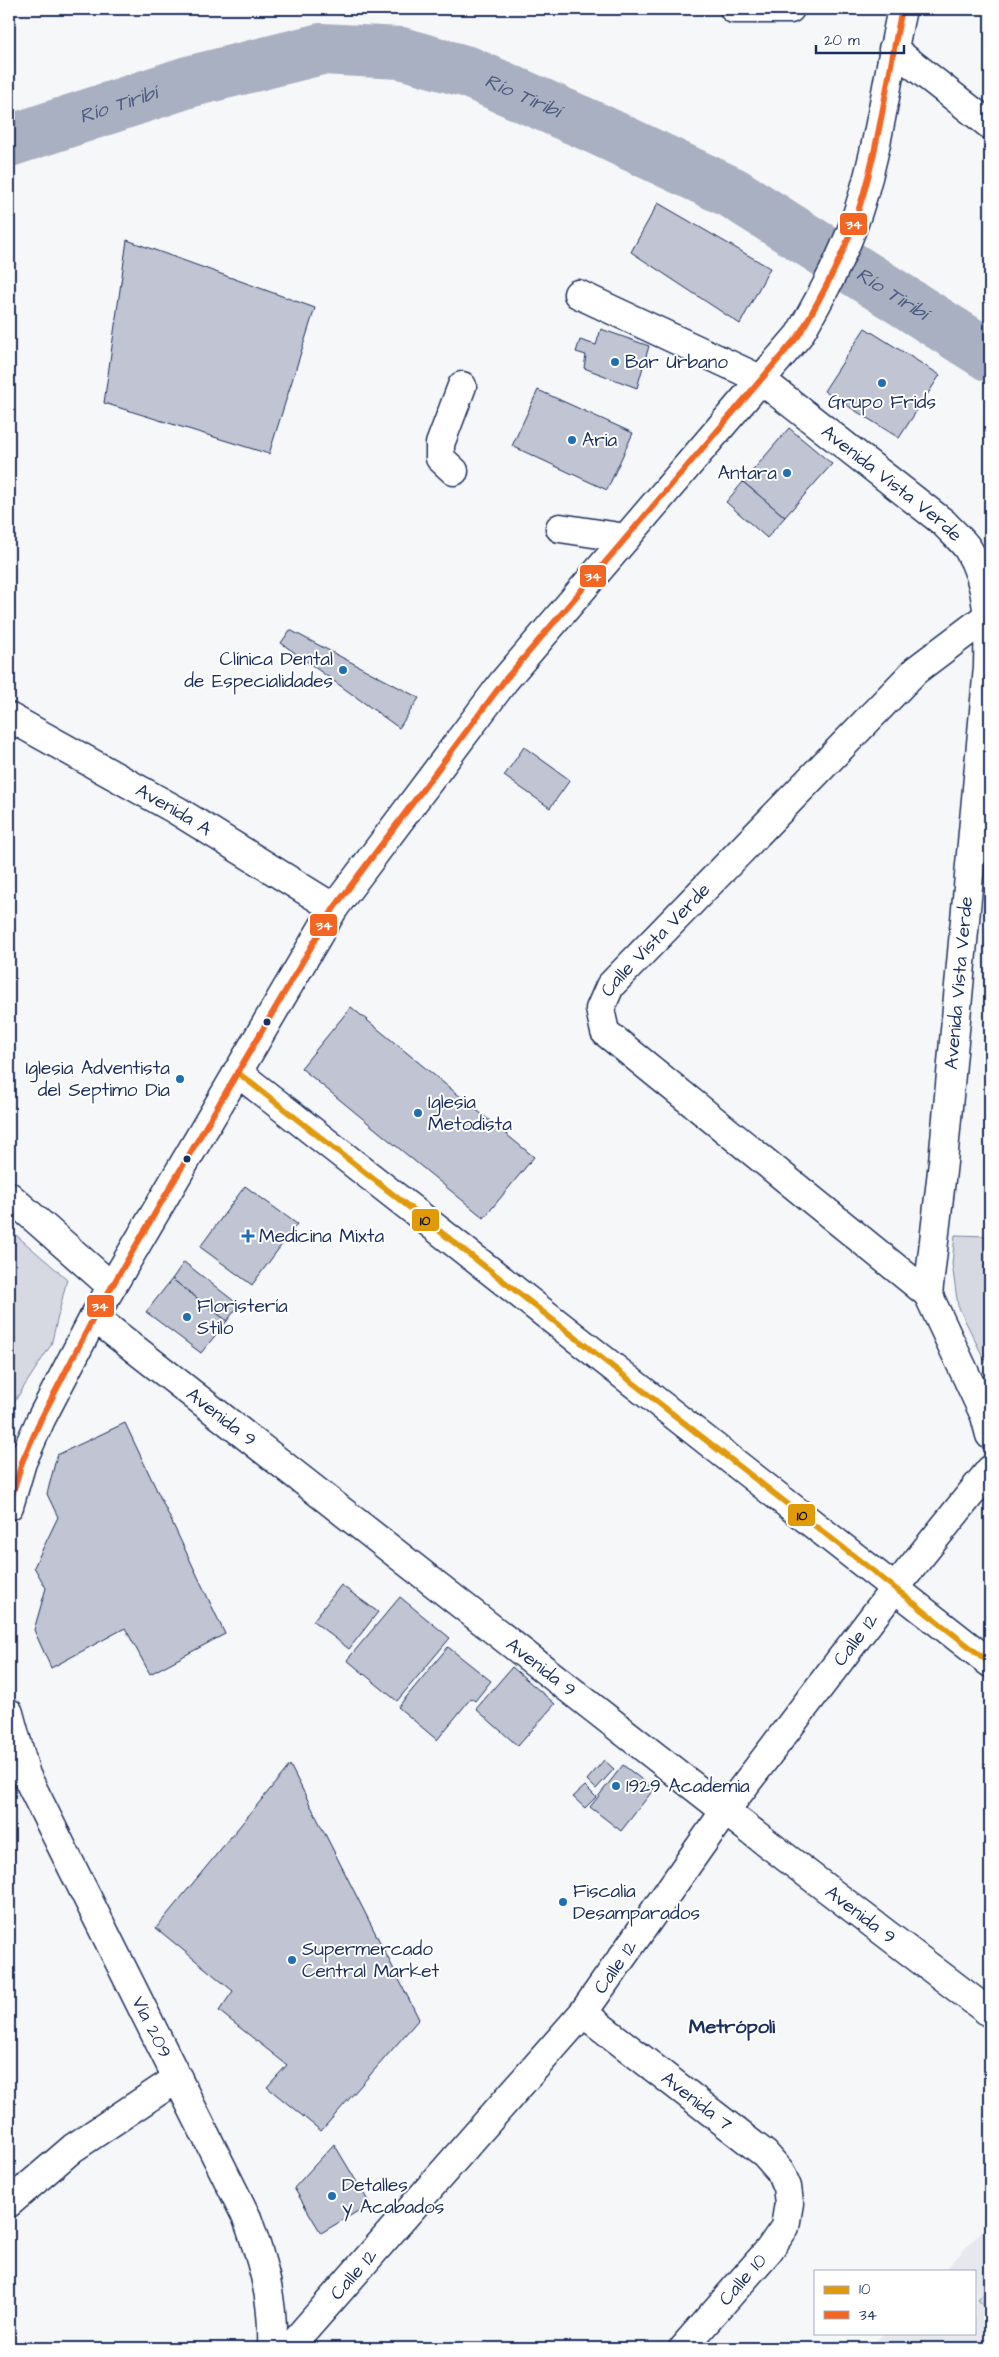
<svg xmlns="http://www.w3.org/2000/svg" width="999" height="2357" viewBox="0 0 999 2357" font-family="'Architects Daughter',sans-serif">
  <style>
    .built { fill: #e6e8ee }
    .green { fill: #d6d9e2; stroke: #7884a0 }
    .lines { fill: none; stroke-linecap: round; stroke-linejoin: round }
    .river { stroke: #a9b0c1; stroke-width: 52 }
    .building { fill: #c0c4d3; stroke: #1b2f5e }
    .minor-casing { stroke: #1b2f5e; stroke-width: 31 }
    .major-casing { stroke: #1b2f5e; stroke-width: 31 }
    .minor { stroke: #fff; stroke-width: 28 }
    .major { stroke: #fff; stroke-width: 28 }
    .bus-1-casing { stroke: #fff; stroke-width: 10 }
    .bus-2-casing { stroke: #fff; stroke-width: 10 }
    .bus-1 { stroke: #e19a09; stroke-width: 6 }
    .bus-2 { stroke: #f26522; stroke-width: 6 }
    .poi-dot { fill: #1f6fb2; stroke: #fff; stroke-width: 2 }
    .bus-dot { fill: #1b2f5e; stroke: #fff; stroke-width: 2 }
    .labels { text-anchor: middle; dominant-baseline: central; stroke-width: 4; stroke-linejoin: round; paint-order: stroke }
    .poi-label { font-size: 19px; fill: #1b2f5e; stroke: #fff; text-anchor: start }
    .street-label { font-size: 19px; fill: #1b2f5e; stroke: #fff }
    .water-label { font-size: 20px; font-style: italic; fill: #4d5c81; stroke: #fff }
    .neighbourhood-label { font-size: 20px; font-weight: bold; fill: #1b2f5e; stroke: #fff }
    .line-badge { stroke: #fff; stroke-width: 2 }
    .badge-label { font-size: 14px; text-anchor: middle; font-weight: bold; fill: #fff }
    .pale-badge-label { font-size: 14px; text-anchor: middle; font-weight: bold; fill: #111 }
  </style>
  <rect width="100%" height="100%" fill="#f6f7f9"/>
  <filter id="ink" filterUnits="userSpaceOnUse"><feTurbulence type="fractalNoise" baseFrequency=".02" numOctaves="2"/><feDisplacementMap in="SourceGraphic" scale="10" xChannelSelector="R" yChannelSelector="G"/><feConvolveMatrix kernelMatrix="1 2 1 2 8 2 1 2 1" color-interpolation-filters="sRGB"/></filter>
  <g filter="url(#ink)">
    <path class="built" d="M990,2222v126h-120l14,-15h91v-62h-31z"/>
    <g class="green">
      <path d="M9,1229l58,50 -16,66 -42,65z"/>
      <path d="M955,1235l35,1v135l-32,-65 -6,-42z"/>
      <path d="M990,2287v24l-12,-11z"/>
    </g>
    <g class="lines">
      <path class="river" id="s1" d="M9,141l179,-59 133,-33 80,4 67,19 125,55 140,66 257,163"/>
    </g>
    <g class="building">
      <path d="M658,203l112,65 -30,56 -109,-72z"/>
      <path d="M127,240l188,68 -46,146 -165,-51z"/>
      <path d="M865,328l75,47 -41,63 -75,-47z"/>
      <path d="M601,329l48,17 -12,42 -53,-20 2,-13 -10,-3 4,-12 16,5z"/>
      <path d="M538,390l95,43 -26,57 -95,-44z"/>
      <path d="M789,428l43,36 -47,53 -42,-35z"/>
      <path d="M743,482l42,35 -18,21 -41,-36z"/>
      <path d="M290,630l129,68 -20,30 -118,-85z"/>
      <path d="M524,747l46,33 -20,28 -46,-32z"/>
      <path d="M351,1007l183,150 -50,61 -183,-150z"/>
      <path d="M245,1186l52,38 -45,61 -52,-38z"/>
      <path d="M184,1262l55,43 -12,16 -55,-42z"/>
      <path d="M172,1279l55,42 -26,32 -55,-41z"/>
      <path d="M125,1423l100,211 -75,40 -25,-46 -74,40 -17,-38 12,-42 -12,-21 24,-50 -11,-23 10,-39z"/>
      <path d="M341,1585l37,27 -29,37 -36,-28z"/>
      <path d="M400,1597l50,41 -53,63 -50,-41z"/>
      <path d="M448,1647l43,34 -16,20 -4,-3 -34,42 -39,-33z"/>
      <path d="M512,1667l43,37 -37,42 -42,-37z"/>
      <path d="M604,1760l10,9 -18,20 -9,-9z"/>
      <path d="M290,1765l129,254 -98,112 -54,-44 20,-22 -68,-54 14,-20 -77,-63z"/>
      <path d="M623,1765l31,24 -33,42 -31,-24z"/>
      <path d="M585,1786l11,11 -11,11 -12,-11z"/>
      <path d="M334,2144l36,60 -49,29 -27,-45z"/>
    </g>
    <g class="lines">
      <g class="minor-casing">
        <g id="minor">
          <path d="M734,9h56"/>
          <path d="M893,49l97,76"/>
          <path id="s2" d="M578,294l182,85 184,144c7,8 18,17 24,26 22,36 21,77 20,118l-45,495 -15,132 57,122 5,19"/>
          <path d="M454,471l-14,-13v-14l22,-58"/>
          <path d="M560,528l66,10"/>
          <path id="s3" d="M9,717l167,93 158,98"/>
          <path d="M237,1072l753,591"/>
          <path d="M9,1196l102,90"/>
          <path id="s4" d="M928,1294l-323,-262 -5,-23 10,-23 306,-316 73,-55"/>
          <path id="s5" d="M94,1317l631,494 265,202"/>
          <path id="s6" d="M583,2013l182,141 15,17 7,16 2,16 -4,24 -16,23 -86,98"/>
          <path d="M9,2203l64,-55 105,-70"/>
          <path id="s7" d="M289,2348l294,-335 142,-202 170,-223 95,-118"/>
        </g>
      </g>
      <g class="major-casing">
        <g id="major">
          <path d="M9,1506l13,-44 19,-43 53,-102 240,-409 170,-227 295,-346c20,-34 39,-69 53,-106 26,-70 34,-147 50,-220"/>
          <path id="s8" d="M9,1713l17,62 221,443c16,45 27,82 25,130"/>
        </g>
      </g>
      <use href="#minor" class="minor"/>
      <use href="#major" class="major"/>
      <g class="bus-1-casing">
        <path id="bus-1" d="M237,1072l753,591"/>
      </g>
      <g class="bus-2-casing">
        <path id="bus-2" d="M9,1506l13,-44 19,-43 53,-102 240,-409 170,-227 295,-346c20,-34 39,-69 53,-106 26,-70 34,-147 50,-220"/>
      </g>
      <use href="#bus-1" class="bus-1"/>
      <use href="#bus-2" class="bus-2"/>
    </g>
  </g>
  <g class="poi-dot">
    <circle cx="615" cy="362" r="5"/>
    <circle cx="882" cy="383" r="5"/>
    <circle cx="572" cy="440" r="5"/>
    <circle cx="787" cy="473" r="5"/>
    <circle cx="343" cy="670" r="5"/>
    <circle cx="180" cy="1079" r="5"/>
    <circle cx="418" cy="1113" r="5"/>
    <path d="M245.5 1228.5h5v5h5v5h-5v5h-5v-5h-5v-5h5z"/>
    <circle cx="187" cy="1317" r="5"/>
    <circle cx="616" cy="1786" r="5"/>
    <circle cx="563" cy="1902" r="5"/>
    <circle cx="292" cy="1960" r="5"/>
    <circle cx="332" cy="2196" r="5"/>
  </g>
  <g class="bus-dot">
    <circle cx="267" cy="1022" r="4.5"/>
    <circle cx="187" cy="1159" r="4.5"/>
  </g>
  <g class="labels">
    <g class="poi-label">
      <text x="625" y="362">Bar Urbano</text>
      <text x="882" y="402" text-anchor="middle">Grupo Frids</text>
      <text x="582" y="440">Aria</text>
      <text x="777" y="473" text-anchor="end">Antara</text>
      <text x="333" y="659" text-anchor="end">Clínica Dental<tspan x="333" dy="22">de Especialidades</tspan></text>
      <text x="170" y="1068" text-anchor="end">Iglesia Adventista<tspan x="170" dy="22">del Septimo Dia</tspan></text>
      <text x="428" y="1102">Iglesia<tspan x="428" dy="22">Metodista</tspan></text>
      <text x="259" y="1236">Medicina Mixta</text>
      <text x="197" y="1306">Floristería<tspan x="197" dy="22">Stilo</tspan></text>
      <text x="626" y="1786">1929 Academia</text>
      <text x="573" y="1891">Fiscalia<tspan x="573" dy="22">Desamparados</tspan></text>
      <text x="302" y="1949">Supermercado<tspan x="302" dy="22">Central Market</tspan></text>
      <text x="342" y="2185">Detalles<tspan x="342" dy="22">y Acabados</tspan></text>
    </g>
    <g class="street-label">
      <text stroke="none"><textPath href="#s2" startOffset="369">Avenida Vista Verde</textPath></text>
      <text stroke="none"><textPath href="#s3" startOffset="189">Avenida A</textPath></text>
      <text stroke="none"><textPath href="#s4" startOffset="529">Calle Vista Verde</textPath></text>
      <text transform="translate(959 983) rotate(-85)">Avenida Vista Verde</text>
      <text stroke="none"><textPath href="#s5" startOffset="162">Avenida 9</textPath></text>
      <text stroke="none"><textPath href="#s7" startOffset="908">Calle 12</textPath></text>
      <text stroke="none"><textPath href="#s5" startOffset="568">Avenida 9</textPath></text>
      <text stroke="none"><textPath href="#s5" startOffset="972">Avenida 9</textPath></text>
      <text stroke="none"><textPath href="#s7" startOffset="502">Calle 12</textPath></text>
      <text stroke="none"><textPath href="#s8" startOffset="346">Vía 209</textPath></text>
      <text stroke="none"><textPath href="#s6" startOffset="144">Avenida 7</textPath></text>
      <text stroke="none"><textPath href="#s7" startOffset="98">Calle 12</textPath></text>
      <text transform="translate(743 2280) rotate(-49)">Calle 10</text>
    </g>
    <g class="water-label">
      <text stroke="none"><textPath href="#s1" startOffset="535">Río Tiribí</textPath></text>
      <text stroke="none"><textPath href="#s1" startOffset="115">Río Tiribí</textPath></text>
      <text stroke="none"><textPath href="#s1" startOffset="955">Río Tiribí</textPath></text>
    </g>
    <g class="neighbourhood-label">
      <text x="732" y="2027">Metrópoli</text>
    </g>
  </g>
  <g class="line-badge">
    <rect x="839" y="212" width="29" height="24" rx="5" fill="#f26522"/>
    <rect x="579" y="564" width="28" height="24" rx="5" fill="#f26522"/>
    <rect x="309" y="913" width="29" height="24" rx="5" fill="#f26522"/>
    <rect x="411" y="1208" width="29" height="24" rx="5" fill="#e19a09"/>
    <rect x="86" y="1294" width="29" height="24" rx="5" fill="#f26522"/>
    <rect x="787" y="1503" width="29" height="24" rx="5" fill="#e19a09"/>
  </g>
  <g class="badge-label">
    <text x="854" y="229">34</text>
    <text x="593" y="581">34</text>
    <text x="324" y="930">34</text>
    <text x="100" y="1311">34</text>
  </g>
  <g class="pale-badge-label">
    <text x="425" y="1225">10</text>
    <text x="802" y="1520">10</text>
  </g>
  <rect width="999" height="2357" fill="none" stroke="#fff" stroke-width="30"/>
  <rect x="15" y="15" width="969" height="2327" fill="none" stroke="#1b2f5e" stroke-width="2" filter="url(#ink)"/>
  <rect x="814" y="2270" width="162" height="65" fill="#ffffff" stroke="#a4acbf"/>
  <rect x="824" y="2286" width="25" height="8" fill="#e19a09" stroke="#a4acbf"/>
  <text x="859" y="2294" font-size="15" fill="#1b2f5e">10</text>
  <rect x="824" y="2311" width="25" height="8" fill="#f26522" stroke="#a4acbf"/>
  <text x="859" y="2320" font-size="15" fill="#1b2f5e">34</text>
  <path d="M816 45v8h88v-8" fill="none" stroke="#1b2f5e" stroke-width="2.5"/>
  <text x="824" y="45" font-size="15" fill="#1b2f5e" stroke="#ffffff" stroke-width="4" paint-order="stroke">20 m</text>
</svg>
